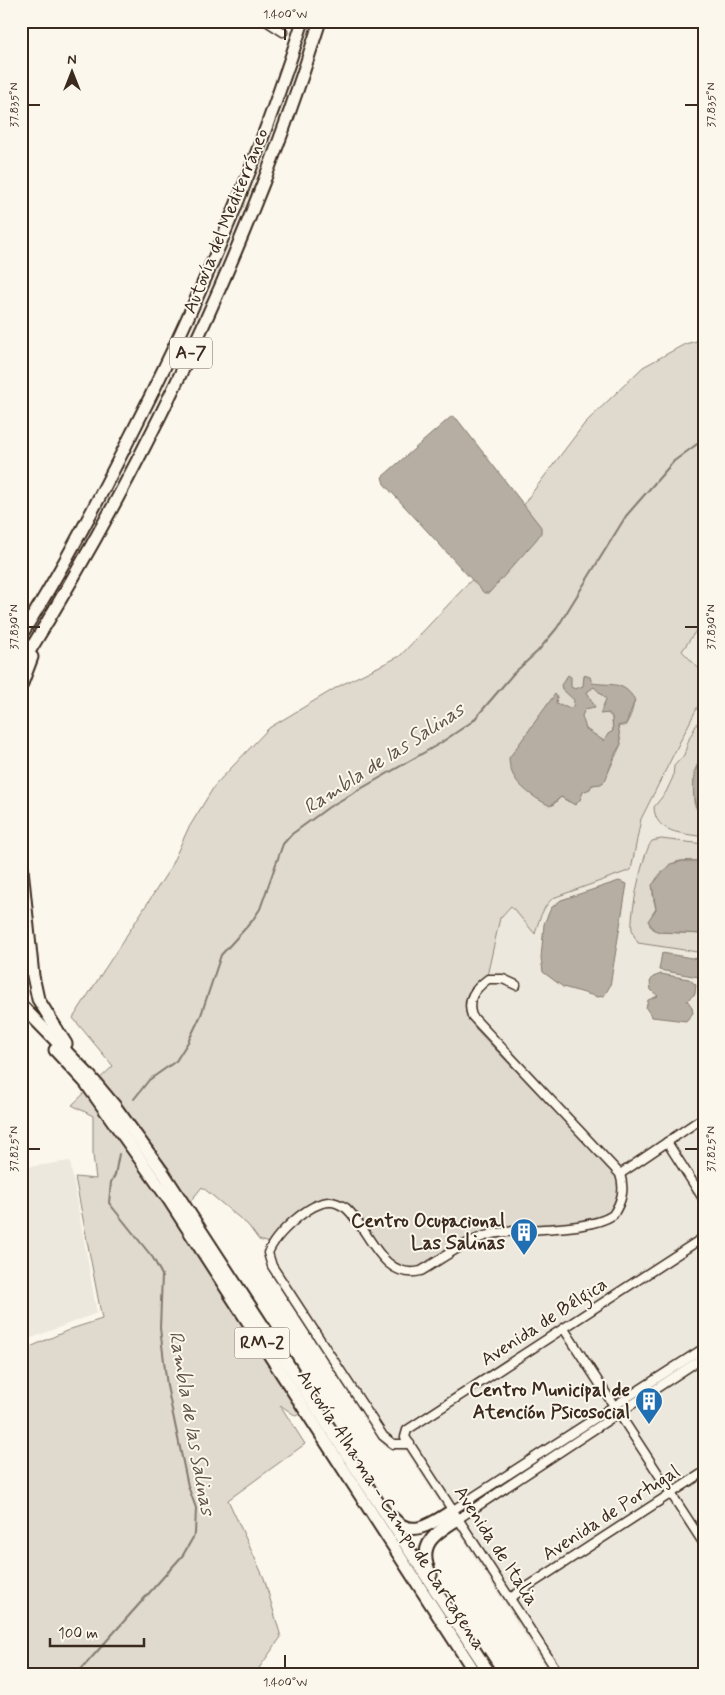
<svg xmlns="http://www.w3.org/2000/svg" width="725" height="1695" viewBox="0 0 725 1695" font-family="Mynerve,sans-serif">
  <style>
    .built { fill: #ede8dd; fill-rule: evenodd }
    .green { fill: #dfd9ce; stroke: #8d8276; fill-rule: evenodd }
    .water { fill: #b6aea2; stroke: #85796d; fill-rule: evenodd }
    .lines { fill: none; stroke-linecap: round; stroke-linejoin: round }
    .stream { stroke: #85796d; stroke-width: 2 }
    .minor-casing { stroke: #3b2a1e; stroke-width: 11 }
    .highway-casing { stroke: #3b2a1e; stroke-width: 15 }
    .minor { stroke: #fbf7ec; stroke-width: 8 }
    .highway { stroke: #fbf7ec; stroke-width: 11 }
    .ticks { fill: none; stroke: #3b2a1e; stroke-width: 2 }
    .labels { text-anchor: middle; dominant-baseline: central; stroke-width: 4; stroke-linejoin: round; paint-order: stroke }
    .shield { fill: #fbf7ec; stroke: #75685c; stroke-width: 1 }
    .shield-label { font-size: 18px; font-weight: bold; fill: #3b2a1e }
    .street-label { font-size: 19px; fill: #3b2a1e; stroke: #fbf7ec }
    .poi-label { font-size: 19px; font-weight: bold; fill: #3b2a1e; stroke: #fbf7ec; text-anchor: end }
    .water-label { font-size: 20px; font-style: italic; fill: #605246; stroke: #fbf7ec }
    .neatline { fill: none; stroke: #3b2a1e; stroke-width: 2 }
    .ticks-label { font-size: 12px; text-anchor: middle; fill: #3b2a1e }
  </style>
  <rect width="100%" height="100%" fill="#fbf7ec"/>
  <filter id="ink" filterUnits="userSpaceOnUse"><feTurbulence type="fractalNoise" baseFrequency=".02" numOctaves="2"/><feDisplacementMap in="SourceGraphic" scale="10" xChannelSelector="R" yChannelSelector="G"/><feConvolveMatrix kernelMatrix="1 2 1 2 8 2 1 2 1" color-interpolation-filters="sRGB"/></filter>
  <g filter="url(#ink)">
    <g class="built">
      <path d="M704,619v55l-22,-23z"/>
      <path d="M704,700v10l-15,29 -5,16 -11,15v7l-7,15 -12,15 4,14 11,9 35,7v7l-43,-5 -12,5 -6,24 -5,75 66,10v721h-154l-144,-223 -17,-2 -6,-4 -119,-183 5,-19 6,-8 34,-31 13,-6h10l14,5 6,5 15,20 106,8 12,-4 104,-12 -120,-202 -3,-14 1,-7 10,-15 10,-6 13,-58 12,-12 23,27 8,-23 10,-12 85,-58 3,-21 59,-117zM544,924l60,72 -6,1 -20,-4 -36,-25z"/>
      <path d="M70,1161l27,152 -76,29v-174z"/>
    </g>
    <g class="green">
      <path d="M704,339v280l-22,32 22,23v26l-4,2 -59,117 -10,51 -78,28c-11,10 -14,22 -18,36l-24,-28 -11,12 -13,58 -10,6 -10,15 -1,14 9,17 142,149c3,11 2,29 -8,36 -18,12 -99,16 -124,19l-12,4 -49,30c-52,20 -50,-79 -110,-66l-45,43 -10,-3 -11,-15 -46,-38 -24,30 126,194 -8,5 -16,-11 25,39 -77,56 36,78 17,59 -26,37h-234v-323l50,-22 31,-10 -27,-142 21,2 -3,-24v-39l-21,-11 41,-39 -40,-48 96,-148 19,-41 27,-44 54,-57 70,-42 61,-30 92,-98 36,-60 57,-75 58,-56 42,-23zM626,690c13,10 6,24 -1,36h-7l3,18 -14,31 -9,9 -6,1 -23,17 -8,-5 -9,9 15,-53 5,-2 2,-5 20,-12 7,6 6,-1 6,-8 -1,-14 -5,-4z"/>
      <path d="M704,710v42l-10,20v31l4,9 6,5v20c-21,-4 -49,-3 -50,-30l12,-15 7,-15 1,-11 10,-11 5,-16z"/>
      <path d="M661,839l43,5v17c-23,0 -26,-4 -43,12 -11,11 -9,21 -5,36l-7,12 1,5 10,6 44,2v19l-66,-10c-2,-4 -6,-10 -6,-14 -2,-15 11,-78 20,-88z"/>
    </g>
    <g class="water">
      <path d="M452,416l5,3 84,108v6l-5,7 -47,53h-5l-100,-109 -2,-7z"/>
      <path d="M568,675l3,2v10l4,2 8,-3 1,-11 6,2 2,6c19,3 31,-3 43,17l-9,24 -8,2 3,18 -5,8 -11,29 -4,3 -9,1 -2,4 -7,3 -3,8 -5,5 -14,-8 -11,9c-19,-10 -41,-24 -41,-48l46,-64 2,3 -1,7 13,4 4,-1 1,-7 -12,-11 -1,-4zM594,687l12,12 -6,15 9,-1 3,4 1,14 -5,3 -4,7 -18,-12 -4,-13 3,-7 10,-2 -8,-15z"/>
      <path d="M704,752v65c-17,-11 -11,-51 0,-65z"/>
      <path d="M683,861h21v73l-44,-2 -6,-2 -6,-9 8,-12 -4,-24 18,-21z"/>
      <path d="M619,881l8,3 -17,102 -6,10 -6,1 -35,-10 -20,-15 -2,-14 3,-34 7,-16 10,-8z"/>
      <path d="M662,953l42,7v18l-45,-8z"/>
      <path d="M661,974l28,5 7,6 -1,9 -8,6 5,7 1,6 -7,8 -34,-4 -6,-9 2,-8 10,-4 -7,-6 -1,-8 3,-5z"/>
    </g>
    <g class="lines">
      <g class="stream">
        <path d="M134,1099l15,-19 27,-19 12,-19 13,-27 20,-60 31,-34 8,-12 23,-65 9,-10 37,-27 110,-63 34,-23 40,-47 25,-23 19,-23 69,-112 48,-55 30,-22"/>
        <path d="M77,1674l106,-119 12,-21 1,-26 -8,-22 -21,-100 -7,-58 2,-53 -9,-17 -44,-55 2,-21 4,-7 4,-21"/>
      </g>
      <g class="minor-casing">
        <g id="minor">
          <path d="M266,21l17,11"/>
          <path d="M667,1142l37,58"/>
          <path d="M620,1174l84,-57"/>
          <path d="M564,1329l140,215"/>
          <path d="M410,1444h-17l-10,-8 -111,-170 -4,-13c7,-18 42,-52 63,-51 5,0 10,3 15,6 23,20 35,73 75,63 22,-13 45,-31 71,-37 32,-7 96,-2 121,-19 9,-14 12,-26 7,-41l-148,-158c-6,-17 3,-27 16,-37h15l13,6"/>
          <path d="M453,1510l251,-162"/>
          <path d="M458,1519l246,-162"/>
          <path d="M510,1598l194,-126"/>
          <path d="M559,1674l-154,-237 2,-7 297,-193"/>
        </g>
      </g>
      <g class="highway-casing">
        <g id="highway">
          <path d="M21,635c39,-61 73,-126 106,-192 70,-136 129,-276 176,-422"/>
          <path d="M21,665c125,-202 228,-417 299,-644"/>
          <path d="M21,686l11,-29"/>
          <path d="M21,859l12,117 5,23 28,45"/>
          <path d="M21,1005l68,70 25,30 50,69 326,500"/>
          <path d="M55,1050l30,32 84,118 307,474"/>
          <path d="M393,1518c19,22 41,4 60,-8"/>
          <path d="M431,1575c-15,-30 4,-42 27,-56"/>
        </g>
      </g>
      <use href="#minor" class="minor"/>
      <use href="#highway" class="highway"/>
    </g>
  </g>
  <path class="ticks" d="M285,28v12M28,105h12M685,105h13M28,627h12M685,627h13M28,1149h12M685,1149h13M285,1655v13"/>
  <defs>
    <g id="building-pin" transform="scale(1.4375)"><path d="M0 17L-7.5 6A9.5 9.5 0 1 1 7.5 6Z" fill="#1f6fb2" stroke="#fbf7ec"/><path d="M-4-6H4V6H1V3H-1V6H-4ZM-2.5-4.3h1.7v1.8h-1.7ZM.8-4.3h1.7v1.8H.8ZM-2.5-1h1.7V.8h-1.7ZM.8-1h1.7V.8H.8Z" fill="#fff"/></g>
  </defs>
  <g fill-rule="evenodd">
    <use href="#building-pin" x="524" y="1232"/>
    <use href="#building-pin" x="649" y="1401"/>
  </g>
  <g class="labels">
    <g class="shield">
      <rect x="170" y="337.5" width="42" height="31" rx="4"/>
      <rect x="234.5" y="1327.5" width="55" height="31" rx="4"/>
    </g>
    <g class="shield-label">
      <text x="191" y="353">A-7</text>
      <text x="262" y="1343">RM-2</text>
    </g>
    <g class="street-label">
      <text transform="translate(226 221) rotate(-68)">Autovía del Mediterráneo</text>
      <text transform="translate(544 1322) rotate(-33)">Avenida de Bélgica</text>
      <text transform="translate(391 1510) rotate(57)">Autovía Alhama - Campo de Cartagena</text>
      <text transform="translate(611 1513) rotate(-33)">Avenida de Portugal</text>
      <text transform="translate(496 1546) rotate(57)">Avenida de Italia</text>
    </g>
    <g class="poi-label">
      <text x="505" y="1221">Centro Ocupacional<tspan x="505" dy="22">Las Salinas</tspan></text>
      <text x="630" y="1390">Centro Municipal de<tspan x="630" dy="22">Atención Psicosocial</tspan></text>
    </g>
    <g class="water-label">
      <text transform="translate(384 759) rotate(-33)">Rambla de las Salinas</text>
      <text transform="translate(191 1423) rotate(80)">Rambla de las Salinas</text>
    </g>
  </g>
  <rect width="725" height="1695" fill="none" stroke="#fbf7ec" stroke-width="55"/>
  <g transform="translate(72 72)" stroke="#fbf7ec" stroke-width="4" paint-order="stroke">
  <path d="M0-4L9 19L0 12L-9 19Z" fill="#3b2a1e"/>
  <text y="-8" font-size="14" font-weight="bold" text-anchor="middle" fill="#3b2a1e">N</text>
  </g>
  <path d="M50 1638v8h94v-8" fill="none" stroke="#3b2a1e" stroke-width="2.5"/>
  <text x="58" y="1638" font-size="15" fill="#3b2a1e" stroke="#fbf7ec" stroke-width="4" paint-order="stroke">100 m</text>
  <rect x="28" y="28" width="670" height="1640" class="neatline"/>
  <g class="ticks-label">
    <text x="285" y="18">1.400°W</text>
    <text transform="translate(14 105) rotate(-90)" y="4">37.835°N</text>
    <text transform="translate(711 105) rotate(-90)" y="4">37.835°N</text>
    <text transform="translate(14 627) rotate(-90)" y="4">37.830°N</text>
    <text transform="translate(711 627) rotate(-90)" y="4">37.830°N</text>
    <text transform="translate(14 1149) rotate(-90)" y="4">37.825°N</text>
    <text transform="translate(711 1149) rotate(-90)" y="4">37.825°N</text>
    <text x="285" y="1686">1.400°W</text>
  </g>
</svg>
